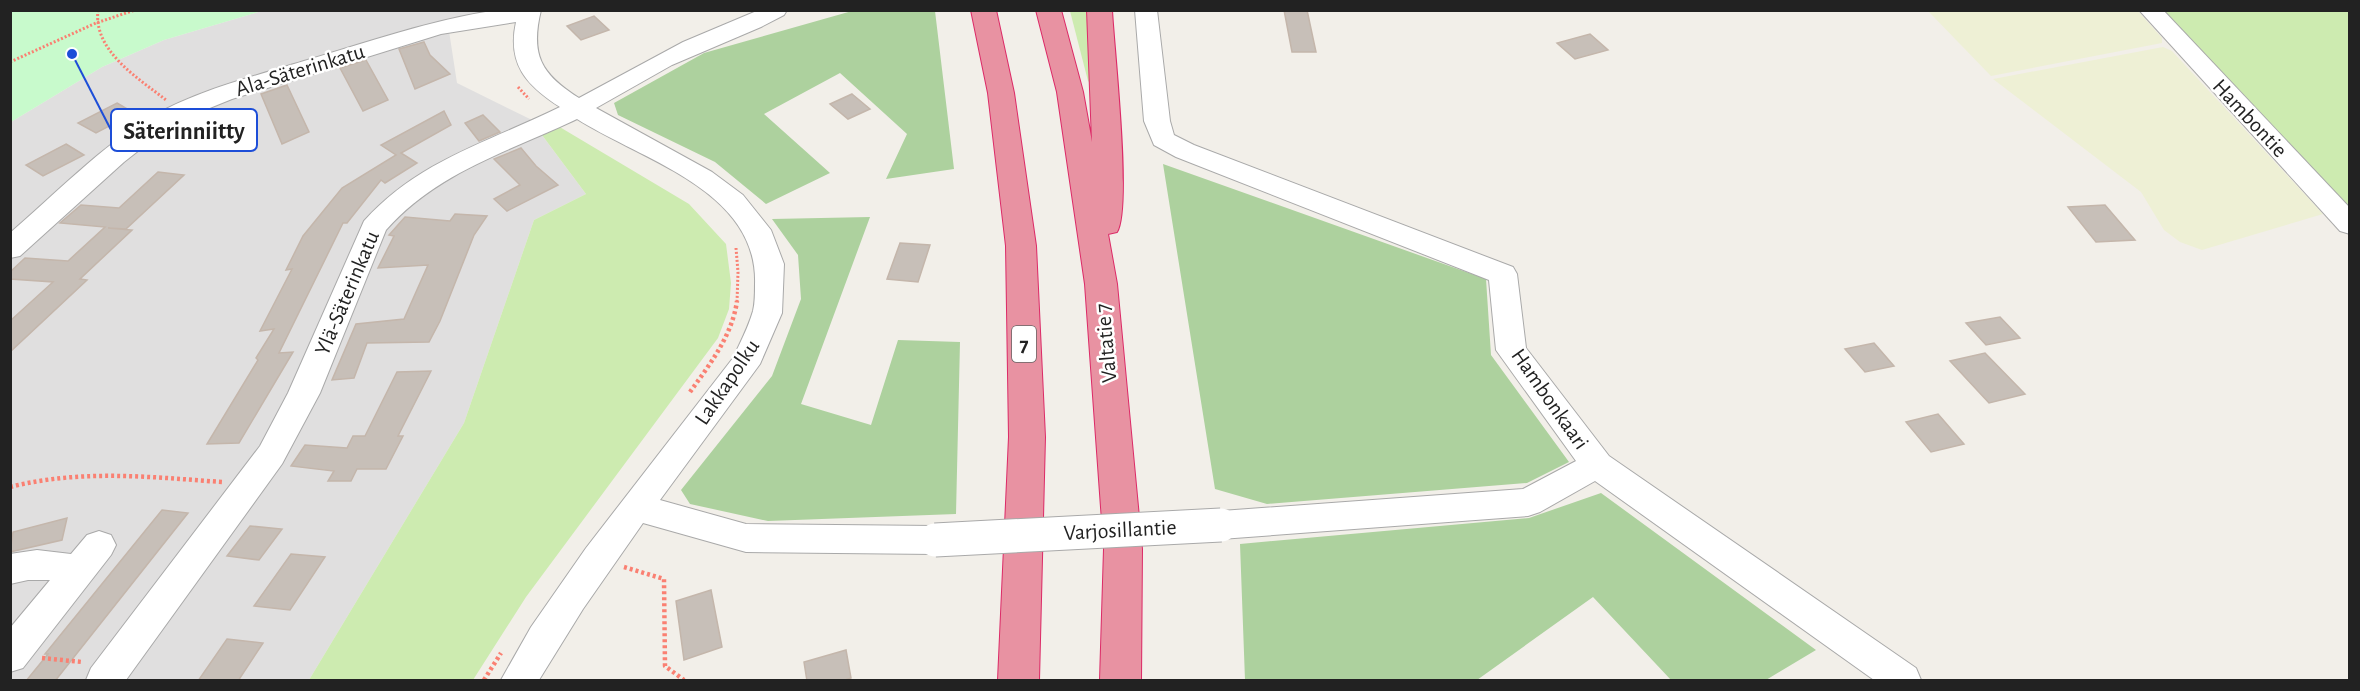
<svg xmlns="http://www.w3.org/2000/svg" width="2360" height="691" viewBox="0 0 2360 691" font-family="'Alegreya Sans',sans-serif">
  <style>
    .residential { fill: #e0dfdf }
    .farmland { fill: #eef0d5 }
    .grass { fill: #cdebb0 }
    .forest { fill: #add19e }
    .park { fill: #c8facc }
    .building { fill: #c7bfb8; stroke: #c4b6ab; stroke-width: 1.5 }
    .lines { fill: none; stroke-linecap: round; stroke-linejoin: round }
    .minor-casing { stroke: #a9a9a9; stroke-width: 2 }
    .highway-casing { stroke: #dc2a67; stroke-width: 2 }
    .path-far1 { stroke: #fa8072; stroke-width: 3; stroke-dasharray: 2 2; stroke-linecap: butt }
    .path { stroke: #fa8072; stroke-width: 4.5; stroke-dasharray: 3 3; stroke-linecap: butt }
    .minor { fill: #fff; fill-rule: evenodd }
    .highway { fill: #e892a2; fill-rule: evenodd }
    .minor-bridge-casing { stroke: #a9a9a9; stroke-width: 35; stroke-linecap: butt }
    .minor-bridge { stroke: #fff; stroke-width: 33 }
    .labels { text-anchor: middle; dominant-baseline: central; stroke-width: 5; stroke-linejoin: round; paint-order: stroke }
    .shield { fill: #fff; stroke: #646464; stroke-width: 1.5 }
    .shield-label { font-size: 21px; font-weight: bold; fill: #222 }
    .street-label { font-size: 22px; fill: #222; stroke: #fff }
    .leader { fill: none; stroke: #1d4ed8; stroke-width: 2 }
    .callout-dot { fill: #1d4ed8; stroke: #fff; stroke-width: 2 }
    .callout { fill: #fff; stroke: #1d4ed8; stroke-width: 2 }
    .callout-label { font-size: 24px; text-anchor: middle; font-weight: bold; fill: #222 }
  </style>
  <rect width="100%" height="100%" fill="#f2efe9"/>
  <path class="residential" d="M262,11h235l-48,20 8,52 73,36 56,75 -52,26 -70,203 -155,257h-298v-558l91,-55 62,-27z"/>
  <g class="farmland">
    <path d="M1928,11h210l24,27v5l-171,33z"/>
    <path d="M2163,47l9,4 151,163 -121,36 -22,-8 -16,-12 -23,-38 -148,-113z"/>
  </g>
  <g class="grass">
    <path d="M1070,11h21l2,75 -5,-5z"/>
    <path d="M2164,11h185v196z"/>
    <path d="M558,126l131,78 37,40 5,39 -2,26 -11,29 -192,259 -53,83h-164l155,-257 70,-203 52,-26 -44,-59z"/>
  </g>
  <g class="forest">
    <path d="M852,11h83l19,158 -68,10 21,-45 -67,-61 -76,41 66,59 -64,31 -51,-42 -97,-47 -4,-12 90,-50z"/>
    <path d="M1163,164l323,115 5,76 78,107 -42,21 -260,21 -52,-15z"/>
    <path d="M870,217l-69,187 70,21 27,-85 62,2 -4,172 -188,7 -78,-17 -9,-14 91,-114 29,-77 -3,-44 -26,-36z"/>
    <path d="M1601,493l215,157 -50,30h-95l-78,-83 -116,83h-232l-5,-136 289,-26z"/>
  </g>
  <path class="park" d="M11,10h251v1l-98,29 -62,27 -91,55z"/>
  <g class="building">
    <path d="M1284,10h23l9,42h-24z"/>
    <path d="M594,16l15,14 -28,10 -14,-14z"/>
    <path d="M1590,34l18,16 -33,9 -18,-16z"/>
    <path d="M424,42l6,13 20,19 -35,15 -16,-40z"/>
    <path d="M366,60l22,40 -25,11 -23,-43z"/>
    <path d="M287,85l22,47 -27,12 -21,-50z"/>
    <path d="M852,94l18,15 -22,10 -18,-15z"/>
    <path d="M117,103l17,10 -38,20 -18,-10z"/>
    <path d="M444,111l7,14 -50,28 16,10 -32,20 -4,-3 -34,43h-4l-64,130 14,-1 -54,91 -32,1 51,-84 -2,-2 18,-29 -14,2 32,-62 -6,1 17,-34 39,-48 54,-33 -15,-10z"/>
    <path d="M483,115l17,17 -21,9 -14,-18z"/>
    <path d="M66,144l18,11 -41,21 -17,-11z"/>
    <path d="M521,148l15,18 22,19 -51,26 -13,-12 26,-14 -26,-26z"/>
    <path d="M158,172l26,3 -58,54 -18,-1 24,2 -52,49 7,1 -77,72v-31l43,-39 -43,-3v-7l15,-14 43,3 37,-34 -45,-4 21,-18 38,3z"/>
    <path d="M2105,205l30,35 -39,2 -28,-35z"/>
    <path d="M455,214l32,2 -13,19 -34,86 -11,21 -62,1 -13,35 -22,2 24,-56 48,-5 24,-54 -50,3 16,-32 -5,-1 16,-18 45,4z"/>
    <path d="M900,243l30,2 -12,37 -31,-3z"/>
    <path d="M2000,317l20,21 -34,7 -20,-22z"/>
    <path d="M1874,343l20,23 -29,6 -20,-23z"/>
    <path d="M1985,353l40,41 -36,9 -39,-42z"/>
    <path d="M431,371l-33,65h5l-17,33h-29l-6,12h-23l6,-10 -43,-5 14,-21 42,3 6,-12h12l32,-64z"/>
    <path d="M1938,414l26,30 -33,8 -25,-30z"/>
    <path d="M162,510l26,3 -133,168h-29l22,-27h-3z"/>
    <path d="M67,518l-5,22 -52,12 3,-20z"/>
    <path d="M250,526l32,3 -23,31 -32,-4z"/>
    <path d="M291,554l34,3 -35,53 -36,-4z"/>
    <path d="M711,590l11,57 -38,13 -8,-59z"/>
    <path d="M227,639l36,4 -25,38h-40z"/>
    <path d="M846,650l5,28 -9,3h-35l-3,-19z"/>
  </g>
  <g class="lines">
    <g class="minor-casing">
      <g id="minor">
        <path d="M497,10h44c-11,45 0,64 38,88l104,-56 76,-32h28l-3,5 -23,12 -89,38 -76,43 116,64 31,23 28,35 13,34 -2,49 -22,51 -100,136 86,24 189,2 12,4 5,10 -5,10 -12,4 -189,-2 -103,-29 -60,86 -44,71h-38l30,-53 55,-79 147,-190c7,-15 15,-30 20,-47 2,-8 2,-18 2,-27 3,-94 -114,-124 -178,-165 -67,32 -140,53 -191,111l-66,163 -38,71 -156,216h-40l5,-12 169,-222 28,-53 76,-172c55,-61 125,-79 196,-114 -34,-22 -53,-43 -44,-85l-75,12 -209,65 -42,17 -24,13 -42,33 -104,94 -10,2v-25c42,-36 94,-89 141,-116 47,-27 101,-40 153,-56 64,-19 127,-41 193,-51z"/>
        <path d="M1135,10h22l13,111 4,14 20,10 319,122 4,7 9,74 83,108 307,212 5,12h-47l-279,-199 -55,31 -12,4 -307,23 -12,-4 -5,-10 5,-10 12,-4 302,-22 53,-28 -80,-111 -7,-70 -313,-123 -22,-12 -10,-24z"/>
        <path d="M2139,10h24l187,198v26l-10,-3z"/>
        <path d="M99,531l12,4 5,10 -5,10 -88,113 -13,4v-44l40,-48h-22l-18,4v-30l27,-4 34,4 16,-19z"/>
      </g>
    </g>
    <g class="highway-casing">
      <g id="highway">
        <path d="M971,10h25l18,83 22,153 9,191 -6,243h-41l11,-243 -3,-191 -18,-153z"/>
        <path d="M1036,10h25l22,82 9,50 -5,-132h25c2,39 20,197 5,222l-9,2 9,50 25,265 -1,131h-41l4,-131 -19,-265 -28,-192z"/>
      </g>
    </g>
    <g class="path-far1">
      <path d="M98,10c-5,41 40,68 68,90"/>
      <path d="M10,62l86,-39 39,-13"/>
      <path d="M518,87l11,12"/>
      <path d="M736,248l2,24 -1,30"/>
    </g>
    <g class="path">
      <path d="M690,392c20,-28 42,-56 47,-91"/>
      <path d="M10,487c71,-18 140,-10 212,-5"/>
      <path d="M624,567l40,12 1,87 19,14"/>
      <path d="M42,658l40,4"/>
      <path d="M484,680l17,-27"/>
    </g>
    <use href="#minor" class="minor"/>
    <use href="#highway" class="highway"/>
    <g class="minor-bridge-casing">
      <path id="minor-bridge" d="M935,540l286,-15"/>
    </g>
    <use href="#minor-bridge" class="minor-bridge"/>
  </g>
  <g class="labels">
    <rect class="shield" x="1012" y="326" width="24" height="36" rx="4.5"/>
    <g class="shield-label">
      <text x="1024" y="344">7</text>
    </g>
    <g class="street-label">
      <text transform="translate(300 70) rotate(-17)">Ala-Säterinkatu</text>
      <text transform="translate(2250 118) rotate(47)">Hambontie</text>
      <text transform="translate(347 293) rotate(-67)">Ylä-Säterinkatu</text>
      <text transform="translate(1106 343) rotate(-95)">Valtatie 7</text>
      <text transform="translate(727 382) rotate(-56)">Lakkapolku</text>
      <text transform="translate(1550 399) rotate(55)">Hambonkaari</text>
      <text transform="translate(1120 530) rotate(-3)">Varjosillantie</text>
    </g>
  </g>
  <path class="leader" d="M72 54L111 130"/>
  <circle class="callout-dot" cx="72" cy="54" r="6"/>
  <rect class="callout" x="111" y="109" width="146" height="42" rx="6"/>
  <g class="callout-label">
    <text x="184" y="139">Säterinniitty</text>
  </g>
  <rect width="2360" height="691" fill="none" stroke="#222222" stroke-width="24"/>
</svg>
